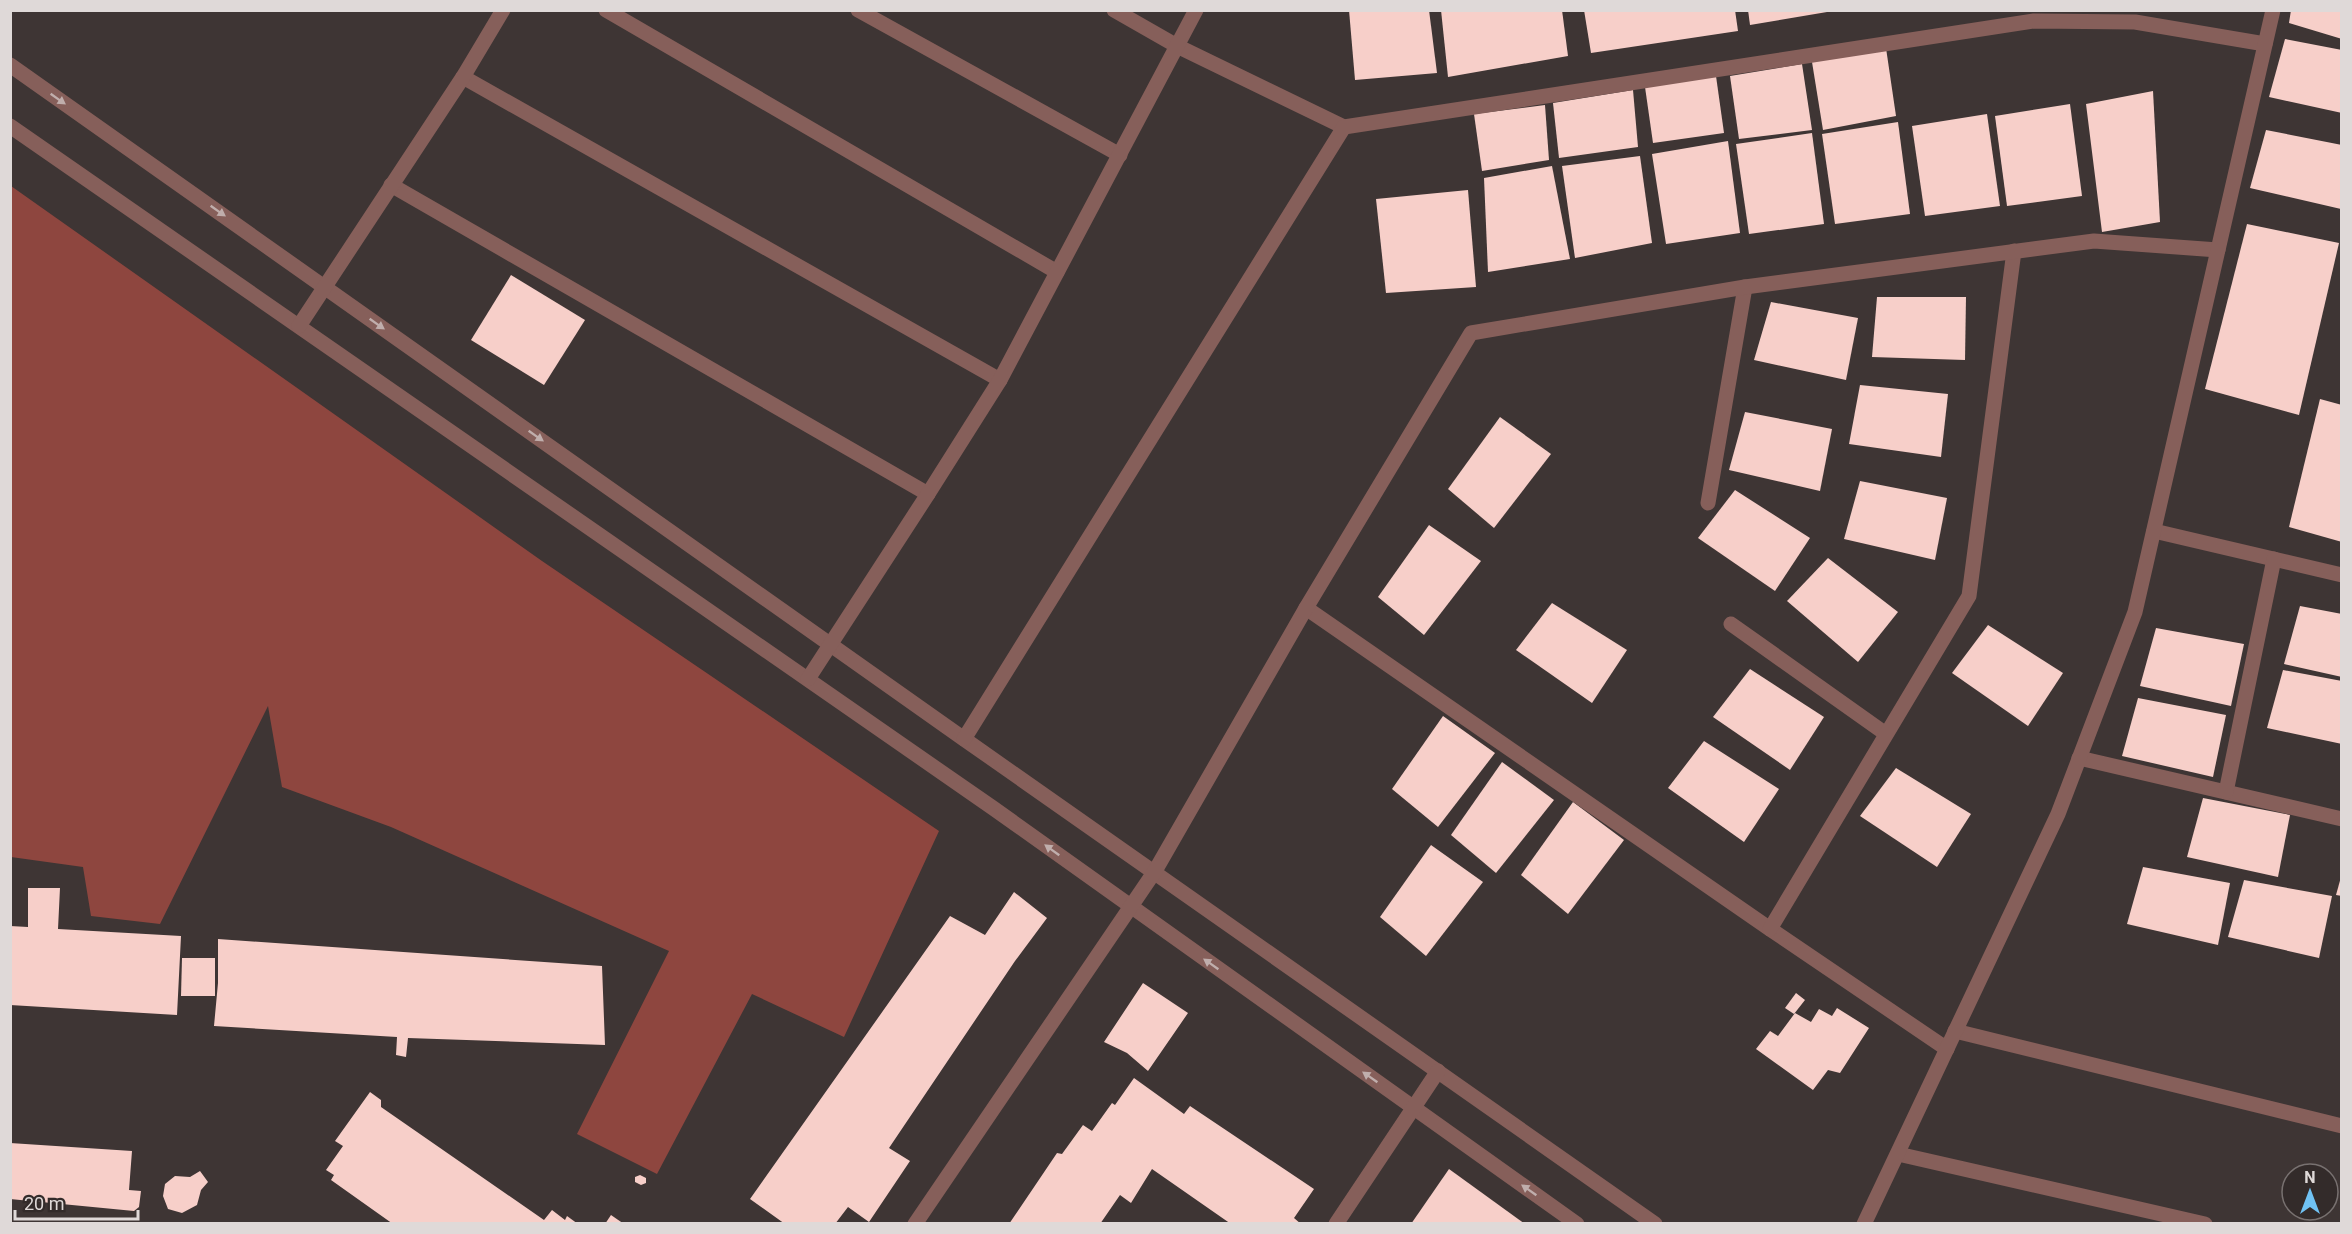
<svg xmlns="http://www.w3.org/2000/svg" width="2352" height="1234" viewBox="0 0 2352 1234" font-family="Roboto,sans-serif">
  <style>
    .park { fill: #8e463f }
    .building { fill: #f7cfc9 }
    .lines { fill: none; stroke-linecap: round; stroke-linejoin: round }
    .minor { stroke: #865f5a; stroke-width: 15 }
    .oneway { fill: #c0aeac }
  </style>
  <rect width="100%" height="100%" fill="#3e3534"/>
  <path class="park" d="M11,186l531,375 397,270 -95,206 -92,-43 -95,180 -80,-40 92,-183 -278,-124 -109,-40 -14,-81 -108,218 -69,-8 -8,-49 -72,-10z"/>
  <g class="building">
    <path d="M1349,10h80l8,63 -82,7z"/>
    <path d="M1441,10h121l6,46 -120,21z"/>
    <path d="M1584,10h151l3,21 -147,22z"/>
    <path d="M1748,10h79v2l-77,13z"/>
    <path d="M2291,10h51v29l-53,-16z"/>
    <path d="M2285,39l57,11v63l-73,-16z"/>
    <path d="M1886,48l10,68 -73,14 -11,-68z"/>
    <path d="M1802,64l10,66 -73,9 -9,-63z"/>
    <path d="M1716,76l8,57 -71,10 -8,-56z"/>
    <path d="M1633,90l5,57 -79,11 -6,-55z"/>
    <path d="M2153,91l7,131 -58,10 -16,-128z"/>
    <path d="M2070,104l12,92 -75,10 -12,-90z"/>
    <path d="M1545,105l4,55 -67,11 -8,-57z"/>
    <path d="M1987,114l13,92 -75,10 -13,-90z"/>
    <path d="M1898,122l12,92 -75,10 -13,-90z"/>
    <path d="M2266,130l76,15 -1,64 -91,-21z"/>
    <path d="M1812,133l12,91 -75,10 -13,-90z"/>
    <path d="M1728,141l12,92 -74,11 -14,-90z"/>
    <path d="M1640,156l12,87 -77,15 -13,-92z"/>
    <path d="M1552,166l18,93 -82,13 -4,-94z"/>
    <path d="M1468,190l8,97 -90,6 -10,-94z"/>
    <path d="M2247,224l92,19 -40,172 -94,-26z"/>
    <path d="M511,275l74,45 -41,65 -73,-45z"/>
    <path d="M1877,297h89l-1,63 -93,-3z"/>
    <path d="M1771,302l87,16 -12,62 -92,-20z"/>
    <path d="M1860,385l88,9 -7,63 -92,-13z"/>
    <path d="M2320,399l22,6v137l-53,-15z"/>
    <path d="M1745,412l87,17 -12,62 -91,-21z"/>
    <path d="M1500,417l51,37 -57,74 -46,-39z"/>
    <path d="M1860,481l87,17 -12,62 -91,-21z"/>
    <path d="M1735,490l75,48 -35,53 -77,-53z"/>
    <path d="M1429,525l52,36 -57,74 -46,-38z"/>
    <path d="M1828,558l70,54 -40,50 -71,-61z"/>
    <path d="M1552,603l75,47 -35,53 -76,-53z"/>
    <path d="M2300,606l42,8v63l-58,-13z"/>
    <path d="M1988,625l75,48 -35,53 -76,-53z"/>
    <path d="M2156,628l88,16 -13,62 -91,-20z"/>
    <path d="M1750,669l74,48 -34,53 -77,-53z"/>
    <path d="M2283,670l59,11v63l-75,-16z"/>
    <path d="M2138,698l88,17 -13,62 -91,-21z"/>
    <path d="M1443,716l52,37 -57,74 -46,-38z"/>
    <path d="M1704,741l75,48 -35,53 -76,-54z"/>
    <path d="M1502,762l52,38 -58,73 -45,-38z"/>
    <path d="M1896,768l75,46 -34,53 -77,-51z"/>
    <path d="M2203,798l87,17 -12,62 -91,-20z"/>
    <path d="M1573,802l51,38 -56,74 -47,-39z"/>
    <path d="M1431,845l52,37 -57,74 -46,-39z"/>
    <path d="M2143,867l87,16 -12,62 -91,-21z"/>
    <path d="M2341,877h1v19l-6,-1z"/>
    <path d="M2244,880l88,16 -13,62 -91,-21z"/>
    <path d="M28,888h32l-2,41 123,7 -4,79 -167,-10v-79l18,1z"/>
    <path d="M1014,892l33,26 -32,43 -126,187 21,13 -41,61 -21,-15 -13,17h-50l-35,-25 200,-283 35,19z"/>
    <path d="M218,939l384,27 3,79 -197,-7 -2,19 -10,-2 1,-18 -183,-11 4,-43z"/>
    <path d="M182,958h33v38h-34z"/>
    <path d="M1143,983l45,30 -40,58 -21,-18 -23,-11z"/>
    <path d="M1796,993l9,7 -11,14 -9,-6z"/>
    <path d="M1837,1008l32,20 -29,45 -12,-3 -15,20 -57,-41 14,-18 8,5 17,-23 16,9 8,-13 13,7z"/>
    <path d="M1134,1078l50,36 6,-8 124,83 -20,29 7,6h-70l-79,-55 -21,34 -11,-8 -20,29h-91l48,-71 5,1 21,-29 9,6 20,-28 3,2z"/>
    <path d="M370,1092l11,8v7l163,113 8,-10 13,10 2,-4 11,8h-185l-62,-44 3,-5 -8,-5 17,-24 -8,-5z"/>
    <path d="M10,1143l122,8 -3,39 12,1 -2,16 -5,4 -124,-12z"/>
    <path d="M1449,1169l76,55h-114z"/>
    <path d="M200,1171l8,11 -7,8 -4,15 -15,8 -14,-4 -5,-13 2,-12 10,-8 15,1z"/>
    <path d="M640,1175l6,3v5l-5,2 -6,-3v-5z"/>
    <path d="M611,1215l13,9h-19z"/>
  </g>
  <g class="lines">
    <g class="minor">
      <path d="M606,10l451,262"/>
      <path d="M858,10l262,145"/>
      <path d="M1114,10l63,36 167,81"/>
      <path d="M10,65l954,674 691,485"/>
      <path d="M463,77l537,303"/>
      <path d="M10,126l983,682 584,416"/>
      <path d="M391,185l537,309"/>
      <path d="M299,326l164,-249 40,-67"/>
      <path d="M1708,503l37,-216"/>
      <path d="M2154,531l188,44"/>
      <path d="M1306,608l464,321 177,120"/>
      <path d="M1731,624l155,110"/>
      <path d="M808,679l120,-185 72,-114 196,-370"/>
      <path d="M964,739l380,-612 690,-106 101,1 130,22"/>
      <path d="M2079,758l263,61"/>
      <path d="M2226,792l48,-233"/>
      <path d="M1770,929l199,-333 45,-345"/>
      <path d="M1955,1031l387,95"/>
      <path d="M1898,1154l307,70"/>
      <path d="M915,1224l240,-353 151,-263 165,-275 274,-46 349,-46 124,9"/>
      <path d="M1336,1224l102,-153"/>
      <path d="M1864,1224l194,-410 77,-202 138,-602"/>
    </g>
  </g>
  <defs><path id="oneway-solid" d="M-6-.8H1V-3.2L6.5 0L1 3.2V.8H-6Z" transform="scale(1.5)"/></defs>
  <g class="oneway">
    <use href="#oneway-solid" transform="translate(58 99) rotate(35)"/>
    <use href="#oneway-solid" transform="translate(218 211) rotate(35)"/>
    <use href="#oneway-solid" transform="translate(377 324) rotate(35)"/>
    <use href="#oneway-solid" transform="translate(536 436) rotate(35)"/>
    <use href="#oneway-solid" transform="translate(1052 850) rotate(-144)"/>
    <use href="#oneway-solid" transform="translate(1211 964) rotate(-145)"/>
    <use href="#oneway-solid" transform="translate(1370 1077) rotate(-145)"/>
    <use href="#oneway-solid" transform="translate(1529 1190) rotate(-145)"/>
  </g>
  <rect width="2352" height="1234" fill="none" stroke="#dfd9d8" stroke-width="24"/>
  <g transform="translate(2310 1192)"><circle r="28" fill="#332b2a" stroke="#787170" stroke-width="1.5"/>
  <path d="M0-4.5L10 22L0 15L-10 22Z" fill="#70c2f4"/>
  <text y="-9" font-size="16" font-weight="bold" text-anchor="middle" fill="#dfd9d8">N</text>
  </g>
  <path d="M15 1210v9h123v-9" fill="none" stroke="#dfd9d8" stroke-width="3"/>
  <text x="24" y="1210" font-size="18" fill="#dfd9d8" stroke="#332b2a" stroke-width="4.5" paint-order="stroke">20 m</text>
</svg>
